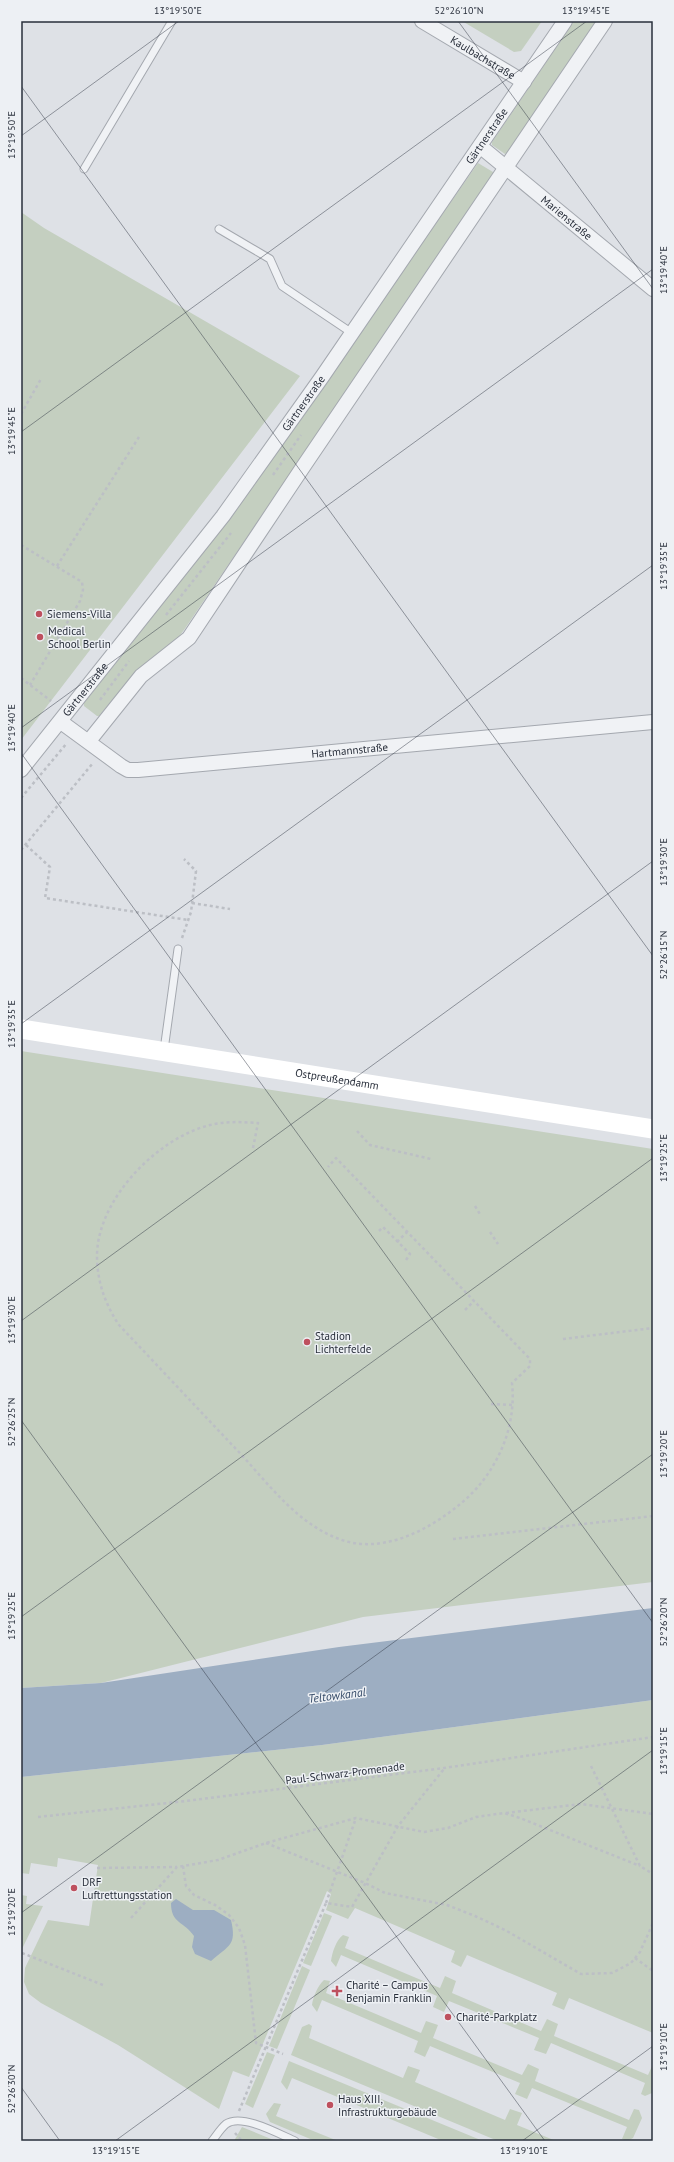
<svg xmlns="http://www.w3.org/2000/svg" width="674" height="2162" viewBox="0 0 674 2162" font-family="'PT Sans',sans-serif">
  <style>
    .green { fill: #c4cfc0 }
    .water { fill: #9daec2 }
    .lines { fill: none; stroke-linecap: round; stroke-linejoin: round }
    .lane-casing { stroke: #a4a8af; stroke-width: 9 }
    .street-casing { stroke: #a4a8af; stroke-width: 16 }
    .path { stroke: #bcbfc5; stroke-width: 2.5; stroke-dasharray: 3 3; stroke-linecap: butt }
    .lane { stroke: #f0f2f5; stroke-width: 7 }
    .street { stroke: #f0f2f5; stroke-width: 14 }
    .secondary { stroke: #fff; stroke-width: 19 }
    .ticks { fill: none; stroke: #292f3b; stroke-width: 1; stroke-opacity: 0.45 }
    .poi-dot { fill: #be505e; stroke: #edf0f4; stroke-width: 1.5 }
    .labels { text-anchor: middle; dominant-baseline: central; stroke-width: 3; stroke-linejoin: round; paint-order: stroke }
    .street-label { font-size: 11px; fill: #292f3b; stroke: #edf0f4 }
    .poi-label { font-size: 11px; fill: #292f3b; stroke: #edf0f4; text-anchor: start }
    .water-label { font-size: 12px; font-style: italic; fill: #384d6a; stroke: #edf0f4 }
    .neatline { fill: none; stroke: #292f3b; stroke-width: 1.5 }
    .ticks-label { font-size: 10px; text-anchor: middle; fill: #292f3b }
  </style>
  <rect width="100%" height="100%" fill="#dee1e6"/>
  <g class="green">
    <path d="M462,21h80l-21,30 -7,1z"/>
    <path d="M574,21h22l-89,132 -2,1 -13,-9v-3z"/>
    <path d="M478,163l15,9v2l-309,456 -6,8 -45,37 -34,41h-2l-13,-10v-3l141,-178z"/>
    <path d="M21,212l23,16 256,148 -279,364z"/>
    <path d="M21,1051l632,98v433l-290,35 -262,66 -80,5z"/>
    <path d="M653,1700v333l-84,-35 -5,12 -12,-5 5,-12 -90,-38 -6,12 -10,-5 4,-11 -100,-43 -7,11 -22,-9 5,-16 -4,-3 -78,186 -16,-6 -14,38 -101,-64 -77,-42 -12,-9 -5,-12 1,-14 23,-48 41,6 9,-61 -40,-7 -1,9 -26,-4 -2,11 -8,-1v-96l301,-32z"/>
    <path d="M21,1895l6,1 -1,8 17,2 -22,45z"/>
    <path d="M324,1913l8,3 -21,50 -8,-3z"/>
    <path d="M343,1935l6,2 -4,11 95,40 5,-12 11,5 -4,12 89,38 6,-12 11,5 -4,12 94,39 5,-11 -1,29 -7,3 -4,-2 4,-11 -94,-40 -5,11 -12,-4 5,-12 -90,-37 -5,11 -11,-5 4,-11 -96,-41 -5,12 -5,-6c1,-8 5,-21 12,-26z"/>
    <path d="M302,1966l8,4 -33,79 -8,-3z"/>
    <path d="M324,1980l6,1 -4,12 95,40 5,-12 12,4 -5,13 89,37 6,-11 11,5 -4,12 94,39 5,-11 5,1 3,8 -9,20 -6,3 -5,-2 5,-12 -95,-39 -5,11 -12,-5 5,-11 -90,-37 -5,11 -11,-5 4,-11 -96,-41 -5,12 -5,-7c1,-8 6,-20 12,-25z"/>
    <path d="M309,2024l3,2 -3,12 94,40 5,-12 12,4 -5,12 90,38 5,-11 12,4 -5,12 39,16h-58l-207,-86 11,-28z"/>
    <path d="M267,2052l8,3 -22,53 -8,-4z"/>
    <path d="M289,2061l194,80h-40l-151,-63 -5,12 -6,-8z"/>
    <path d="M274,2103l7,1 -5,12 62,25h-23l-45,-19 -4,-8z"/>
    <path d="M242,2127l34,14h-42z"/>
  </g>
  <g class="water">
    <path d="M653,1608v92l-331,45 -301,32v-89l80,-5 238,-36z"/>
    <path d="M176,1899l17,11h21l17,10c6,26 -2,25 -20,41l-16,-7 -3,-7 2,-11c-10,-15 -23,-12 -23,-33z"/>
  </g>
  <g class="lines">
    <g class="lane-casing">
      <g id="lane">
        <path d="M84,169l88,-148"/>
        <path d="M219,229l51,30 12,27 70,47"/>
        <path d="M164,1050l14,-101"/>
        <path d="M212,2141c4,-5 9,-13 14,-17 16,-11 53,10 69,17"/>
      </g>
    </g>
    <g class="street-casing">
      <g id="street">
        <path id="s1" d="M422,21l102,61"/>
        <path id="s2" d="M481,147l172,142"/>
        <path id="s3" d="M61,722l60,44 7,4h10l515,-48"/>
        <path d="M89,741l52,-65 48,-38 114,-171 302,-446"/>
        <path id="s4" d="M21,770l202,-254 99,-139 243,-356"/>
      </g>
    </g>
    <g class="path">
      <path d="M21,414l20,-35"/>
      <path d="M273,475l28,-40"/>
      <path d="M21,545l61,37 1,8 -3,11 -50,84"/>
      <path d="M57,566l82,-129"/>
      <path d="M166,615l65,-82"/>
      <path d="M21,678l30,23"/>
      <path d="M100,700l29,-39"/>
      <path d="M21,798l46,-55"/>
      <path d="M26,845l24,22 -5,31 143,22"/>
      <path d="M21,850l72,-87"/>
      <path d="M192,903l38,6"/>
      <path d="M182,938l9,-26 5,-41 -12,-12"/>
      <path d="M357,1131l13,14 61,14"/>
      <path d="M253,1148l5,-25c-16,-1 -32,-2 -48,2 -53,13 -113,75 -113,131 0,25 8,48 22,69 39,41 79,84 118,125 31,33 59,73 102,89 42,16 88,-8 120,-34 36,-29 58,-75 53,-122l18,-17v-7l-194,-201 -8,9"/>
      <path d="M475,1206l6,10"/>
      <path d="M379,1231l4,-4 27,27 -4,6"/>
      <path d="M490,1232l8,12"/>
      <path d="M397,1242l10,-10"/>
      <path d="M465,1310l9,-9"/>
      <path d="M563,1339l90,-11"/>
      <path d="M491,1404l22,1"/>
      <path d="M453,1539l200,-23"/>
      <path d="M591,1766l49,100 13,8"/>
      <path d="M506,1813l75,-9 72,10"/>
      <path d="M38,1817l148,-16 258,-33 209,-31"/>
      <path d="M266,1843l99,40 20,10 62,12 28,11 30,14 76,44 31,-1 19,-10 9,-11 13,-29"/>
      <path d="M183,1866l3,20 8,9 21,10 14,10 10,13 6,17 11,98 27,11"/>
      <path d="M97,1868l80,-1"/>
      <path d="M326,1903l30,-85"/>
      <path d="M131,1918l46,-51 41,-7 48,-17 90,-25 68,14 24,-4 28,-11 28,-4 16,5 120,48"/>
      <path d="M22,1953l81,32"/>
      <path d="M635,1958l18,13"/>
      <path d="M239,2111l87,-208 26,4 46,-81 46,-57"/>
      <path d="M235,2133l7,8"/>
    </g>
    <use href="#lane" class="lane"/>
    <use href="#street" class="street"/>
    <path class="secondary" id="s5" d="M21,1029l632,100"/>
  </g>
  <path class="ticks" d="M458,21l195,268M21,86l632,870M21,136l158,-115M21,432l566,-411M21,728l632,-459M21,753l632,870M21,1024l632,-459M21,1321l632,-460M21,1420l524,721M21,1617l632,-459M21,1913l632,-459M21,2087l39,54M115,2141l538,-391M522,2141l131,-95"/>
  <g class="poi-dot">
    <circle cx="39" cy="614" r="4"/>
    <circle cx="40" cy="637" r="4"/>
    <circle cx="307" cy="1342" r="4"/>
    <circle cx="74" cy="1888" r="4"/>
    <path d="M335 1985h4v4h4v4h-4v4h-4v-4h-4v-4h4z"/>
    <circle cx="448" cy="2017" r="4"/>
    <circle cx="330" cy="2105" r="4"/>
  </g>
  <g class="labels">
    <g class="street-label">
      <text stroke="none"><textPath href="#s1" startOffset="71">Kaulbachstraße</textPath></text>
      <text stroke="none"><textPath href="#s4" startOffset="787">Gärtnerstraße</textPath></text>
      <text stroke="none"><textPath href="#s2" startOffset="111">Marienstraße</textPath></text>
      <text stroke="none"><textPath href="#s4" startOffset="463">Gärtnerstraße</textPath></text>
      <text stroke="none"><textPath href="#s4" startOffset="103">Gärtnerstraße</textPath></text>
      <text stroke="none"><textPath href="#s3" startOffset="305">Hartmannstraße</textPath></text>
      <text stroke="none"><textPath href="#s5" startOffset="320">Ostpreußendamm</textPath></text>
      <text transform="translate(345 1773) rotate(-7)">Paul-Schwarz-Promenade</text>
    </g>
    <g class="poi-label">
      <text x="47" y="614">Siemens-Villa</text>
      <text x="48" y="631">Medical<tspan x="48" dy="13">School Berlin</tspan></text>
      <text x="315" y="1336">Stadion<tspan x="315" dy="13">Lichterfelde</tspan></text>
      <text x="82" y="1882">DRF<tspan x="82" dy="13">Luftrettungsstation</tspan></text>
      <text x="346" y="1985">Charité – Campus<tspan x="346" dy="13">Benjamin Franklin</tspan></text>
      <text x="456" y="2017">Charité-Parkplatz</text>
      <text x="338" y="2099">Haus XIII,<tspan x="338" dy="13">Infrastrukturgebäude</tspan></text>
    </g>
    <g class="water-label">
      <text transform="translate(337 1695) rotate(-7)">Teltowkanal</text>
    </g>
  </g>
  <rect width="674" height="2162" fill="none" stroke="#edf0f4" stroke-width="44"/>
  <rect x="22" y="22" width="630" height="2118" class="neatline"/>
  <g class="ticks-label">
    <text x="178" y="14">13°19'50"E</text>
    <text x="459" y="14">52°26'10"N</text>
    <text x="586" y="14">13°19'45"E</text>
    <text transform="translate(11 135) rotate(-90)" y="4">13°19'50"E</text>
    <text transform="translate(663 270) rotate(-90)" y="4">13°19'40"E</text>
    <text transform="translate(11 431) rotate(-90)" y="4">13°19'45"E</text>
    <text transform="translate(663 566) rotate(-90)" y="4">13°19'35"E</text>
    <text transform="translate(11 728) rotate(-90)" y="4">13°19'40"E</text>
    <text transform="translate(663 862) rotate(-90)" y="4">13°19'30"E</text>
    <text transform="translate(663 955) rotate(-90)" y="4">52°26'15"N</text>
    <text transform="translate(11 1024) rotate(-90)" y="4">13°19'35"E</text>
    <text transform="translate(663 1158) rotate(-90)" y="4">13°19'25"E</text>
    <text transform="translate(11 1320) rotate(-90)" y="4">13°19'30"E</text>
    <text transform="translate(11 1422) rotate(-90)" y="4">52°26'25"N</text>
    <text transform="translate(663 1454) rotate(-90)" y="4">13°19'20"E</text>
    <text transform="translate(11 1616) rotate(-90)" y="4">13°19'25"E</text>
    <text transform="translate(663 1622) rotate(-90)" y="4">52°26'20"N</text>
    <text transform="translate(663 1751) rotate(-90)" y="4">13°19'15"E</text>
    <text transform="translate(11 1912) rotate(-90)" y="4">13°19'20"E</text>
    <text transform="translate(663 2047) rotate(-90)" y="4">13°19'10"E</text>
    <text transform="translate(11 2089) rotate(-90)" y="4">52°26'30"N</text>
    <text x="116" y="2154">13°19'15"E</text>
    <text x="524" y="2154">13°19'10"E</text>
  </g>
</svg>
